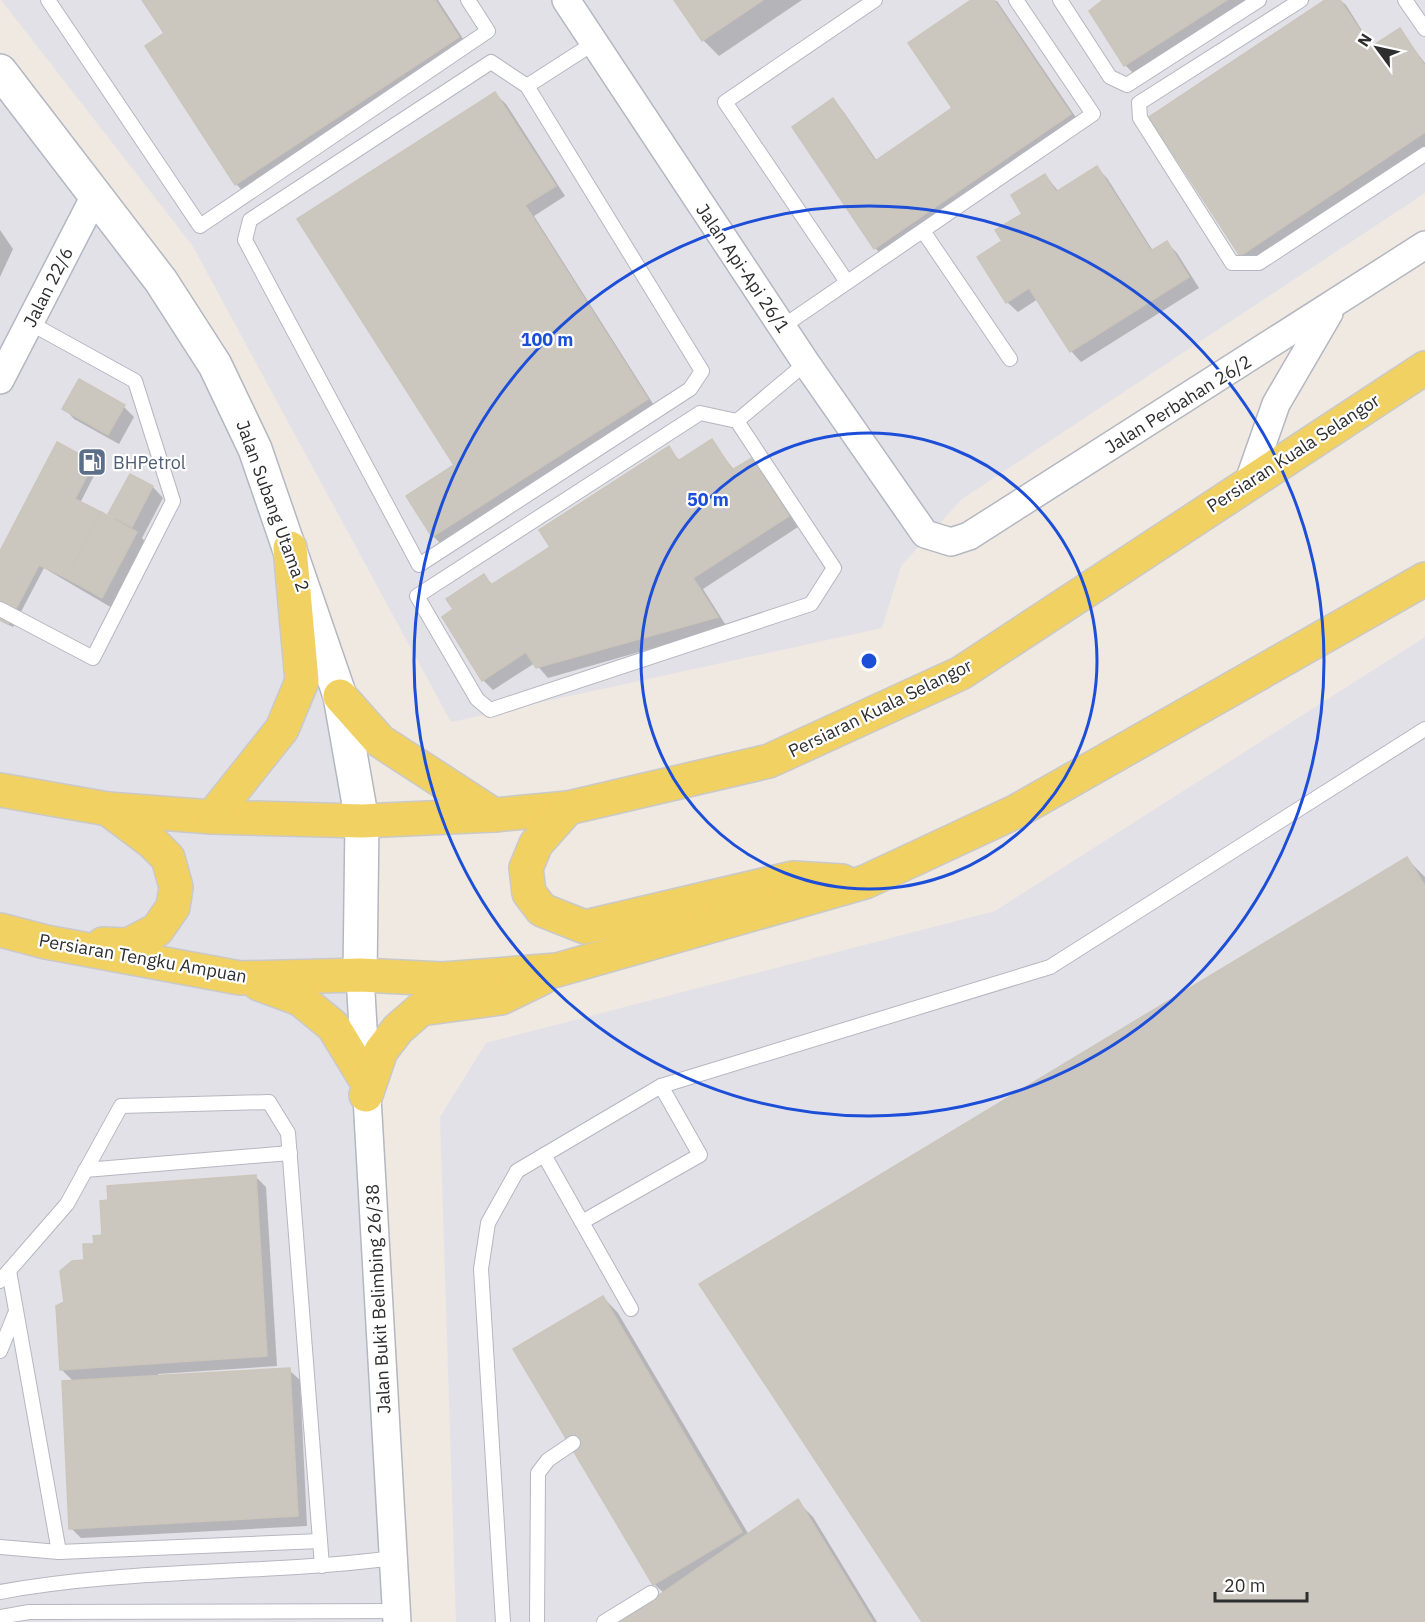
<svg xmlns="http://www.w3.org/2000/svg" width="1425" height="1622" viewBox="0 0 1425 1622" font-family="'IBM Plex Sans',sans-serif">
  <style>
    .industrial { fill: #e3e1e8 }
    .shadow { fill: #0003 }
    .building { fill: #cbc7bf; stroke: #cbc5ba; stroke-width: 1.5 }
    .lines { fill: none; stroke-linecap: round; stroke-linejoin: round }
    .lane-casing { stroke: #b4b7c1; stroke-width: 16 }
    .street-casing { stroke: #b4b7c1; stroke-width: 30 }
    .secondary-casing { stroke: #b4b7c1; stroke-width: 36 }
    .primary-casing { stroke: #c9c9c9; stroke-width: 36 }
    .lane { stroke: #fff; stroke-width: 14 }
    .street { stroke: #fff; stroke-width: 27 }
    .secondary { stroke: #fff; stroke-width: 33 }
    .primary { stroke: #f2d163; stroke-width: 33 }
    .ring { fill: none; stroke: #1d4ed8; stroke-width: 3 }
    .labels { text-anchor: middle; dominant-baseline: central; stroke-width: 4.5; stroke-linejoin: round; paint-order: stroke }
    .street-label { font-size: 18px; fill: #2e2e2e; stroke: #fff }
    .service-label { font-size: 18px; fill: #4e5e75; stroke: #fff; text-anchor: start }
    .centre { fill: #1d4ed8; stroke: #fff; stroke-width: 3 }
    .ring-label { font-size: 18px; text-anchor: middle; font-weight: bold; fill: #1d4ed8; stroke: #fff; stroke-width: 4.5; stroke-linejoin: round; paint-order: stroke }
  </style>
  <rect width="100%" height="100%" fill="#efe9e1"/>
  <g class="industrial">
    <path d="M1,0h1424v193l-463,306 -61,67 -19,62 -431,94 -259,-477z"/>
    <path d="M0,68l166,208 85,171 85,250 18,120 38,805h-392z"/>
    <path d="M1425,637v985h-969l-16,-505 46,-74 509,-132z"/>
  </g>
  <g class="shadow">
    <path d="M144,0h294l31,48 -223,146 -10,-10 -70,-150z"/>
    <path d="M676,0h126l-83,56 -16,-16z"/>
    <path d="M973,0l24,1 84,124 -196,133 -10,-10 -42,-148 10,11 34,50 77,-52z"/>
    <path d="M1105,0h148l-117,76 -11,-11z"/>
    <path d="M1327,0h13l6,5 27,43 26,-18 26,33v87l-173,115 -11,-10z"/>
    <path d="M495,94l11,10 59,92 -31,20 123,194 -213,137 -11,-11 -25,-39 48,-31z"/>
    <path d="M1097,168l10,10 46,73 14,-8 10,10 22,35 -118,74 -10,-11 -33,-52 -20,13 -11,-10 -3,-61 20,-27 21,-39 14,17z"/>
    <path d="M0,230l13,19 -13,28z"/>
    <path d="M124,407l10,10 -15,27 -45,-25 -10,-11z"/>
    <path d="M712,441l22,29 17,-10 11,10 36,57 -95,62 24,38 -179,51 -13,-15 -42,27 -10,-10 -28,-70 29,-34 9,9 59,-38 116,-99 13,14z"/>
    <path d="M93,463l5,5 -18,35 39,20 -9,-9 21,-38 22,11 10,11 -21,40 10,11 -33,63 -75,-44 -31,59 -13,-6v-67z"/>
    <path d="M1407,859l18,18v745h-501z"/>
    <path d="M256,1177l10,10 11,179 -119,8v3l131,-7 11,10 7,146 -226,12 -10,-10 3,-146 -12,-12 3,-67 20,-42 19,-24z"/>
    <path d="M603,1297l15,16 131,222 48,-34 16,16 64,105h-255l42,-29 -10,-9z"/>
  </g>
  <g class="building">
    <path d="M142,0h293l24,37 -224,148 -90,-139 19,-13z"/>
    <path d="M674,0h89l-61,41z"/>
    <path d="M971,0h23l77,114 -197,135 -82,-122 41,-29 42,63 77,-53 -44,-65z"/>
    <path d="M1103,0h124l-103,66 -35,-55z"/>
    <path d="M1325,0h15l31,47 29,-19 25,38v66l-185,124 -91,-139z"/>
    <path d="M495,92l61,94 -31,19 123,194 -216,138 -26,-41 48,-31 -157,-246z"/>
    <path d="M1097,166l54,85 16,-10 22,36 -119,75 -41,-64 -23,15 -29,-46 25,-16 -7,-11 27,-16 -11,-19 34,-21 11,18z"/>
    <path d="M79,379l46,26 -17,30 -46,-26z"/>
    <path d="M712,439l20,31 20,-12 37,58 -96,62 25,39 -182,51 -10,-16 -44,29 -40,-64 11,-8 -7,-10 38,-25 7,11 59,-38 -11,-17 130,-84 9,15z"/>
    <path d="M57,442l37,20 -19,37 26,13 -35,66 -27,-13 -31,59 -8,-4v-69z"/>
    <path d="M130,474l23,12 -21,41 -24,-13z"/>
    <path d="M101,512l36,20 -35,66 -36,-20z"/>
    <path d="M1407,857l18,29v736h-503l-223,-338z"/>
    <path d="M256,1175l11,181 -207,14 -4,-64 8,-4 -4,-31 12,-10 12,-1 -1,-16h11l-1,-8 9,-1 -2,-34 8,-1 -1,-14z"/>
    <path d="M603,1296l139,236 -89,53 -140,-236z"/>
    <path d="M290,1368l8,148 -229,13 -7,-148z"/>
    <path d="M798,1499l75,123h-253z"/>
  </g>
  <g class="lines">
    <g class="lane-casing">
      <g id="lane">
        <path d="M48,0l152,226 288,-195 -20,-31"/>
        <path d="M1060,0l50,77 17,8 132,-85"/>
        <path d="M1301,0l-162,103 1,15 92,145h27l166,-109"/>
        <path d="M1405,0l20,29"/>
        <path d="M491,62l36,24 175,285 -12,18 -271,176 -174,-325 5,-20z"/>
        <path d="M527,86l67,-43"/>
        <path d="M923,231l87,128"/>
        <path d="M847,282l-122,-180 150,-102"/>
        <path d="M782,327l311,-213 -77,-114"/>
        <path d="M737,421l-37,-8 -283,183 60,103 13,11 321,-106 23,-36 -97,-147 69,-58"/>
        <path d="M0,609l93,49 80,-157 -38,-120 -105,-58"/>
        <path d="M544,1155l87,154"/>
        <path d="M85,1170l205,-17"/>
        <path d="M582,1222l118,-67 -39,-69"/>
        <path d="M9,1271l50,281 261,-11"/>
        <path d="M0,1281l67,-77 54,-98 148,-4 19,31 34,433"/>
        <path d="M0,1351l15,-37"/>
        <path d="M0,1547l59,5"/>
        <path d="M0,1592c129,-24 263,-17 394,-34"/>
        <path d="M0,1617l29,-5 369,-1"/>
        <path d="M503,1622l-22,-353 7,-46 29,-52 144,-85 389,-119 375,-238"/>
        <path d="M537,1622l1,-149 10,-13 25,-17"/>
        <path d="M604,1622l47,-29"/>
      </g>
    </g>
    <g class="street-casing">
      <g id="street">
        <path d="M566,0l240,363 119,171 26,8 18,-6 456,-291"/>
        <path d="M0,380l96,-186"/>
        <path d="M1249,481l27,-77 53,-91"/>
        <path d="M360,975l37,647"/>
      </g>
    </g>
    <g class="secondary-casing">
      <path id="secondary" d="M0,71l161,210 54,84 40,84 85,247 22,125 -2,154"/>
    </g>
    <g class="primary-casing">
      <g id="primary">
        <path d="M340,696l40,45 114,74"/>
        <path d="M0,790l108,19 104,8 150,4 132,-6 74,-7 201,-47 192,-88 464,-305"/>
        <path d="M568,808l-32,36 -10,24 3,25 13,17 43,17 208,-49 49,3"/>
        <path d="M212,817l70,-88 20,-48 -12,-133"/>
        <path d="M0,930l46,12 194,36 120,-3 83,4 114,-9 308,-88 152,-71 408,-232"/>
        <path d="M103,944l25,1 29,-15 16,-23 3,-20 -8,-29 -16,-16 -44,-33"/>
        <path d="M259,984l41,15 33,27 31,51"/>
        <path d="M366,1095l15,-44 17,-22 23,-20 80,-11 41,-20"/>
      </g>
    </g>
    <use href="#lane" class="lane"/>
    <use href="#street" class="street"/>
    <use href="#secondary" class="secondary"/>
    <use href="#primary" class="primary"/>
  </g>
  <g class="ring">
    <circle cx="869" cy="661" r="228"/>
    <circle cx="869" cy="661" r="455"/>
  </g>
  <defs>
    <g id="fuel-square" transform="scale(1.5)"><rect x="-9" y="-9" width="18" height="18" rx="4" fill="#5c6f8a" stroke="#fff"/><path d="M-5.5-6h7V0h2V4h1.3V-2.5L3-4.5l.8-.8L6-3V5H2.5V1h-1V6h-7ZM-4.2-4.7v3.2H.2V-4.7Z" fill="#fff"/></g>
  </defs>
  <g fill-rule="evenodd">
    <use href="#fuel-square" x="92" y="462"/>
  </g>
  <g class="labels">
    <g class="street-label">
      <text transform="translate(743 268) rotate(56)">Jalan Api-Api 26/1</text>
      <text transform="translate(48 287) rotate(-63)">Jalan 22/6</text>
      <text transform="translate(1178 404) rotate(-32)">Jalan Perbahan 26/2</text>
      <text transform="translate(1293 453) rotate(-33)">Persiaran Kuala Selangor</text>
      <text transform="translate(273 506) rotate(70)">Jalan Subang Utama 2</text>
      <text transform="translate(880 708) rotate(-26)">Persiaran Kuala Selangor</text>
      <text transform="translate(143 958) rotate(10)">Persiaran Tengku Ampuan</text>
      <text transform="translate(378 1299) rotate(-93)">Jalan Bukit Belimbing 26/38</text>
    </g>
    <g class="service-label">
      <text x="113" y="462">BHPetrol</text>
    </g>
  </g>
  <circle cx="869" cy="661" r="9" class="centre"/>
  <g class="ring-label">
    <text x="547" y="346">100 m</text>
    <text x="708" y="506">50 m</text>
  </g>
  <g transform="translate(1377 48) rotate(303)" stroke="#ffffff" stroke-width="4.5" paint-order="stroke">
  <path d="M0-4.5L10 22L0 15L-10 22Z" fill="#2e2e2e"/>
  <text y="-9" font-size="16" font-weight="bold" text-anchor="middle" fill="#2e2e2e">N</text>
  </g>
  <path d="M1215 1592v9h92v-9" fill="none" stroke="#2e2e2e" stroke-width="3"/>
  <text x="1224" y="1592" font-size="18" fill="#2e2e2e" stroke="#ffffff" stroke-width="4.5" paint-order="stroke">20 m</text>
</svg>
